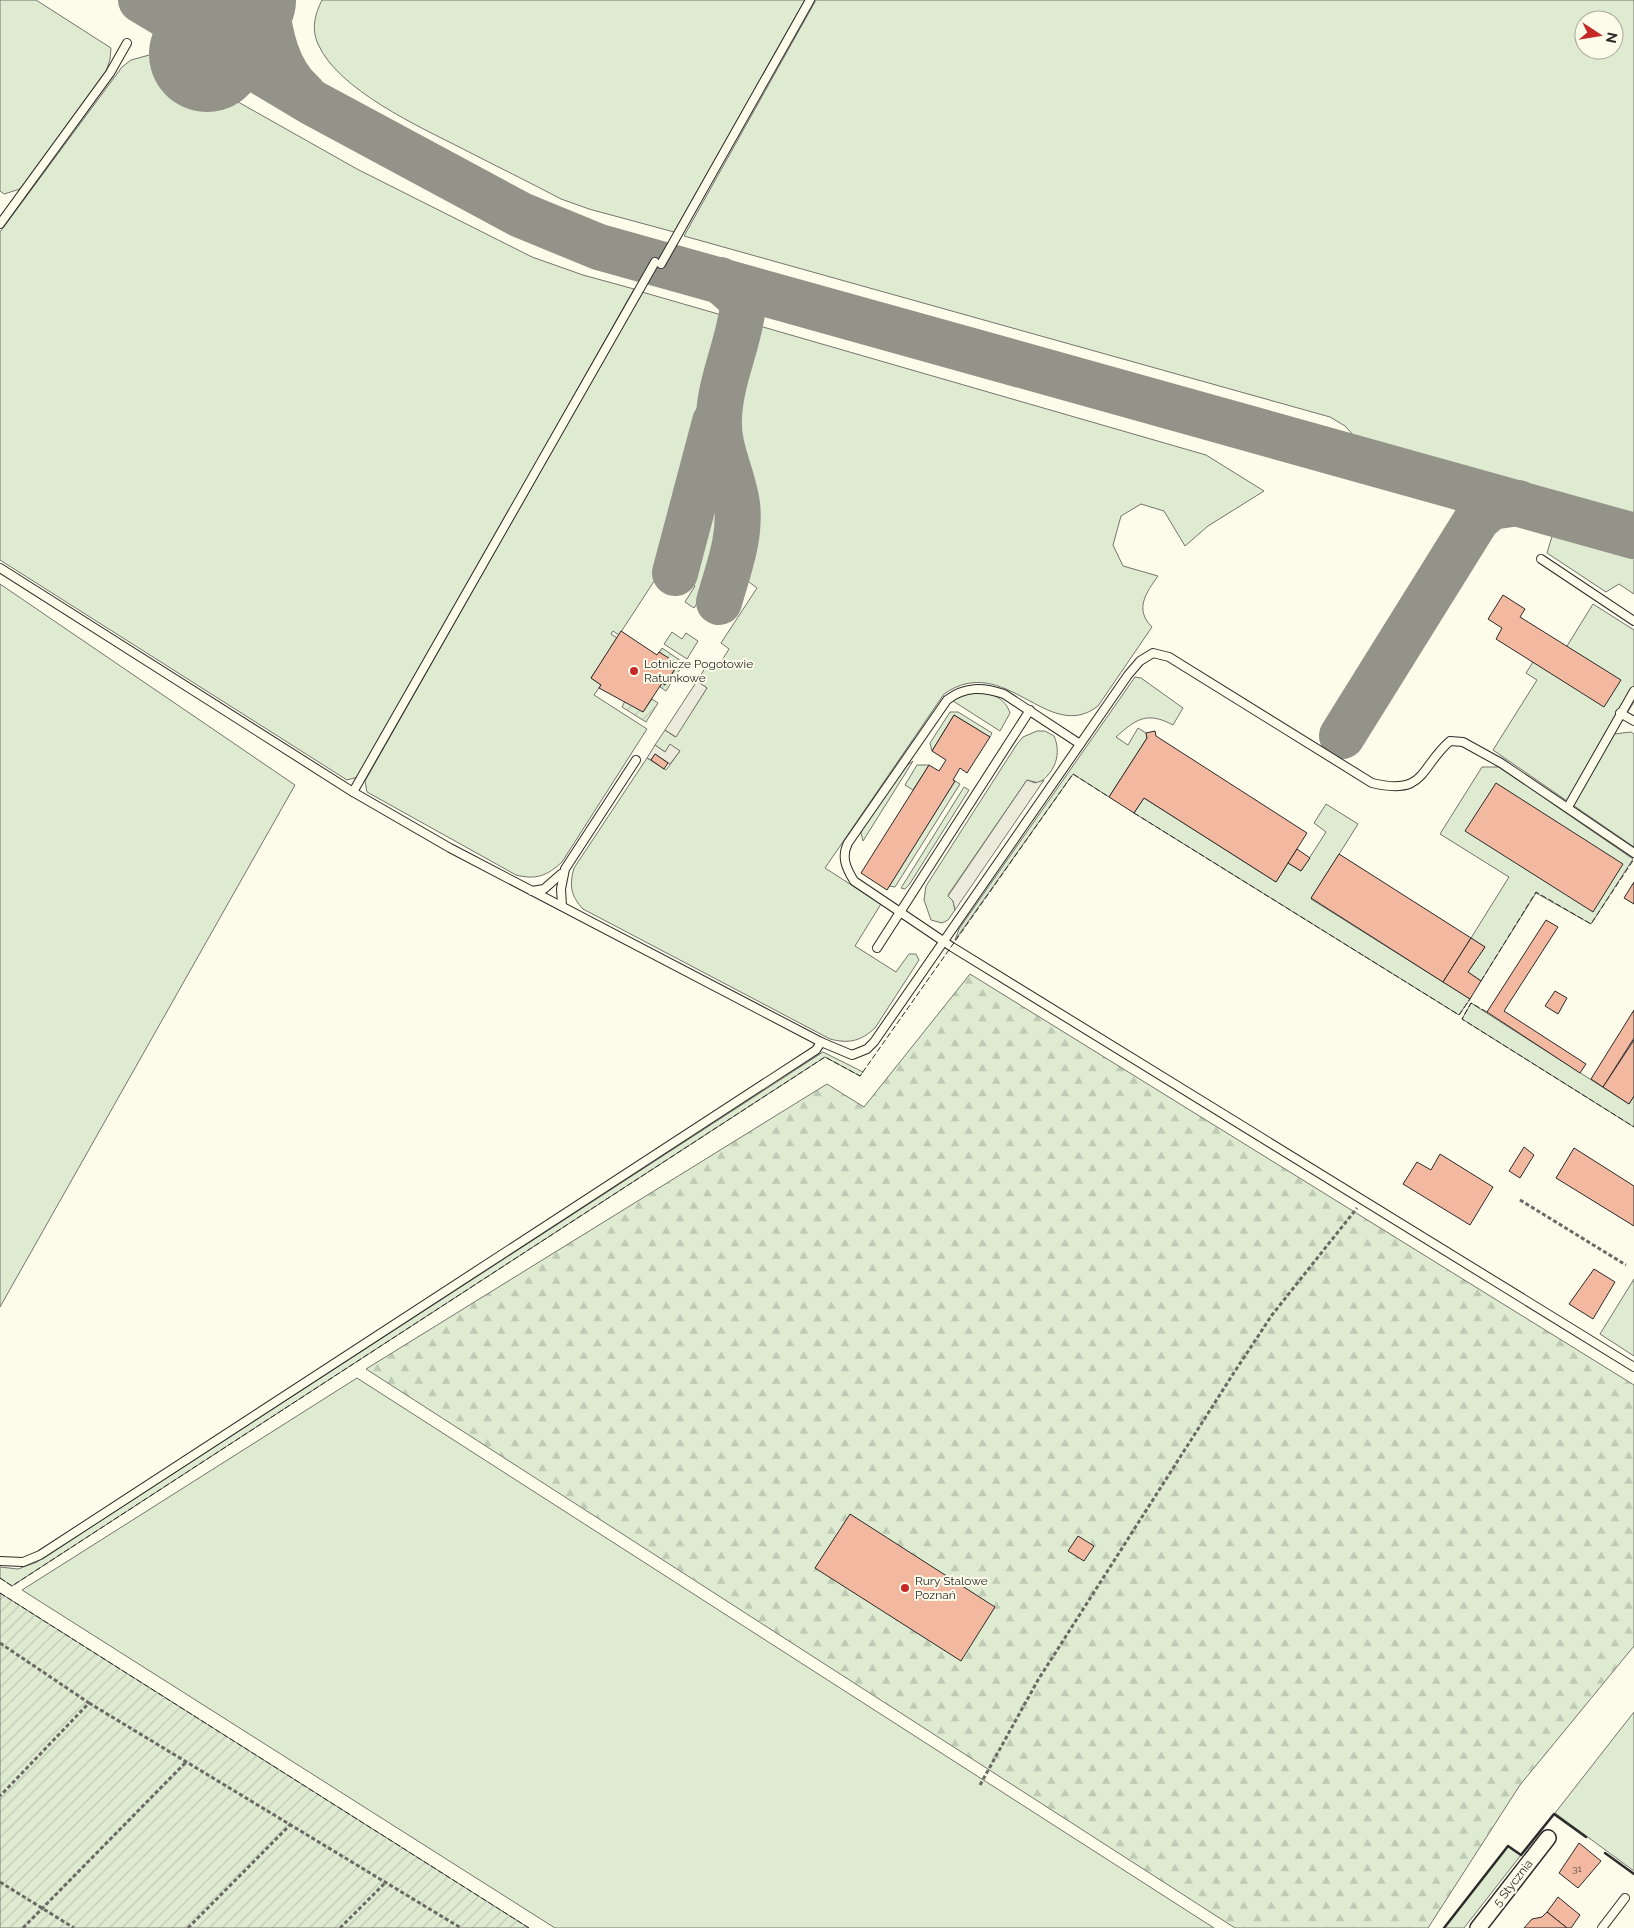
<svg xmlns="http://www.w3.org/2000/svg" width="1634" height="1928" viewBox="0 0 1634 1928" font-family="Raleway,sans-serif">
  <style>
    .grass { fill: #deebd1; stroke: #74746e; fill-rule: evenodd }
    .forest { fill: url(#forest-firs); stroke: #74746e }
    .garden { fill: url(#garden-furrows); stroke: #74746e }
    .parking { fill: #eceadb; stroke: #74746e }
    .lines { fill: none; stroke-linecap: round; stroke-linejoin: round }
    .taxiway { stroke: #94938a; stroke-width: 46 }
    .runway { stroke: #94938a; stroke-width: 116 }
    .building { fill: #f2b8a0; stroke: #2b2b2b }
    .lane-casing { stroke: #2b2b2b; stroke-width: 10 }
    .street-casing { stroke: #2b2b2b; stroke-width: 18 }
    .path { stroke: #6a6964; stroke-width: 3; stroke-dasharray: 4 2.5; stroke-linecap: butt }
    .lane { stroke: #fdfbea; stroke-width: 8 }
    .street { stroke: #fdfbea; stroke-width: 15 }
    .fence { stroke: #2b2b2b; stroke-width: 1; stroke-dasharray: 6 2.5; stroke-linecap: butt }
    .wall { stroke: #2b2b2b; stroke-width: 2.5 }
    .poi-dot { fill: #c62828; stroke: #fdfbea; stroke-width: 2 }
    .labels { text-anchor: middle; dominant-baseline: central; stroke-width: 4; stroke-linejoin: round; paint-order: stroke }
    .number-label { font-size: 10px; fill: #5d4e48 }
    .poi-label { font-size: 12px; fill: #2b2b2b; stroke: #fdfbea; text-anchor: start }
    .street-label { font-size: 12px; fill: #2b2b2b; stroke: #fdfbea }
  </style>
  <defs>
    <pattern id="forest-firs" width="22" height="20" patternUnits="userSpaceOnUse" patternTransform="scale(1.25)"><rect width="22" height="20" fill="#deebd1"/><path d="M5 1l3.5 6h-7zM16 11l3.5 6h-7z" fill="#bfcab4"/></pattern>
    <pattern id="garden-furrows" width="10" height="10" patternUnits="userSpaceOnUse" patternTransform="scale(1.25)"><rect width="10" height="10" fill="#deebd1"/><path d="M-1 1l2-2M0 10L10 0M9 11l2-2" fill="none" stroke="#bfcab4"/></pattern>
  </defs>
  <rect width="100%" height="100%" fill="#fdfbea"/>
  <g class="grass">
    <path d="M0,0h36l75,48 -1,11 -4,13 -86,117 -16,5 -4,-3z"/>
    <path d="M322,0h483l-131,232 -85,-23 -28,-10c-32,-17 -65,-33 -98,-50 -43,-22 -125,-59 -145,-105 -7,-15 -3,-30 4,-44z"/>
    <path d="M816,0h818v516l-278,-78 -11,-12 -15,-9 -646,-181zM1584,20h30v30h-30z"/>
    <path d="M153,54l204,115 175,88 51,18 51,14 -276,488 -11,3 -347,-220v-328l122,-165 9,-7z"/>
    <path d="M642,292l564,163 58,36 -56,35 -23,20 -21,-35 -23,-7 -20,12 -8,29 10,21 35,10c-12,17 -24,33 -6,51l-54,79c-50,39 -93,-55 -154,-12l-119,174 56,36 -26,42 41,26 13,-18h7l3,6 -44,68c-14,13 -26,16 -45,11l-247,-130c-12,-13 -14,-23 -9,-41l73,-110 19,12 14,-19 -10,-6 -5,7 -10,-7 10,-15 10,7 32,-49 -10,-7 10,-16 9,5 13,-21 -8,-6 36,-55 -12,-9 -19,27 -22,-14 -10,16 -9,-6 10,-16 -31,-20 -45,69 -6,-4 -2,3 6,4 -26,40 10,7 -7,10 53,34 -85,133c-15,14 -26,18 -46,13l-149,-83 -2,-11z"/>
    <path d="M1553,533l81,23v38l-15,-10 -13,8 -59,-39z"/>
    <path d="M0,584l295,201 -295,522z"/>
    <path d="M1593,604l41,26v72l-20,32 17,-2 3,2v113l-141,-97 44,-70 -11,-7 7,-11 34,-16z"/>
    <path d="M672,632l10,7 4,-6 12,8 -11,18 -23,-15z"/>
    <path d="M1135,677l6,1 42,30 -10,17c-26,-14 -37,-6 -57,12l12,8 10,-17 8,5 1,5 -38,59 -36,-23 -118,166 4,-11z"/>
    <path d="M977,692c15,1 28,6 33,21l-10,18 -47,-30 7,-5z"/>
    <path d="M950,712h8l34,21 -2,4 -36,-22 -22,36 -2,-8z"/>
    <path d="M1037,731h8l9,5c8,18 1,36 -15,47l-12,-3 -79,115 5,6 2,9 -7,10 -6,3 -11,-3 -7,-20 2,-14 91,-142 6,-7z"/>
    <path d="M913,761l-50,80 -2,-8 2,-5 42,-61z"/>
    <path d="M917,765h12l-16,25 -8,-5z"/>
    <path d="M1482,767h17l134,92 -42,65 -55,-31 -55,88 -13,-9 17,-25 -14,-9 38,-61 -69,-43z"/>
    <path d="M955,781l5,3 -65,103 -6,-1z"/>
    <path d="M964,787l5,3 -60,95 -4,4 -4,-1z"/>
    <path d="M1144,798l132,84 12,-19 13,8 25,-39 -12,-9 12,-19 32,20 -47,75 159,100 -11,16 -325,-202z"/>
    <path d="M1471,1003l158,101 5,-8v31l-172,-108z"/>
    <path d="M823,1052l40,20 -3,4 -35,-19 -813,529 -12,-8v-11l18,2 19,-7z"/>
    <path d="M1634,1279v77l-34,-22z"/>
    <path d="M357,1378l857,550h-659l-533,-338z"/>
    <path d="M1634,1712v159l-79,-58z"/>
    <path d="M1508,1846l13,9 -57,73h-20z"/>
  </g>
  <path class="forest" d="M970,974l664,411v261l-114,139 -92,143h-193l-869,-559 461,-285 37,23z"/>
  <g class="garden">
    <path d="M662,648l22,15 -18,28 -6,-4 2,-4 3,2 13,-20 -19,-13z"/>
    <path d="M652,699l6,4 -12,19 -24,-15 3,-6 18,11z"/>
    <path d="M0,1593l529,335h-529z"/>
  </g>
  <g class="parking">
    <path d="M697,681l10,7 -31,49 -11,-7z"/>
    <path d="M670,744l10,7 -10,13 -15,-10 -4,6 -4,-2 8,-13 10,7z"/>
    <path d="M1027,780l8,3 9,-3 -89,130 -2,-9 -5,-5z"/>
  </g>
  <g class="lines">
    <g class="taxiway">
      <path d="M141,0l172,103 208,112 78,32 1035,289"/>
      <path d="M265,0c5,34 11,71 38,94"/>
      <path d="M675,573l40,-151"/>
      <path d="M719,602c9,-32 22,-64 18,-98 -4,-29 -20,-56 -18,-86 1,-38 20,-74 24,-112l-4,-9 -19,-17"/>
      <path d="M1342,736l135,-217 14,-12 27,-4"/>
    </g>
    <path class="runway" d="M207,54l31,-54"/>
  </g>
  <g class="building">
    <path d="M1503,595l22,14 -5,8 101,63 -17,27 -108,-68 6,-11 -14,-9z"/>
    <path d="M621,631l36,24 2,-3 19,12 -13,21 -3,-2 -19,29 -44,-24 2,-3 -10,-7z"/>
    <path d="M954,715l36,22 -23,36 -7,-5 -7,12 2,1 -68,109 -26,-17 68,-108 10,6 7,-11 -14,-9z"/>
    <path d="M1155,731l1,5 151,97 -31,49 -132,-84 -10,15 -25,-16 38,-59 -1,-5z"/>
    <path d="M655,754l13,9 -4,6 -13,-9z"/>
    <path d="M1496,783l127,81 -30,48 -128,-81z"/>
    <path d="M1297,849l13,9 -9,13 -13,-8z"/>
    <path d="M1339,854l132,84 -28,44 -132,-84z"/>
    <path d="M1634,882v22l-10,-6z"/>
    <path d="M1546,920l12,7 -54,84 82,53 -6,9 -93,-61z"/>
    <path d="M1471,938l14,9 -17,25 13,9 -11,18 -27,-17z"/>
    <path d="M1555,991l12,7 -9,16 -13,-8z"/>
    <path d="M1634,1010v28l-31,49 -12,-8z"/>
    <path d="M1634,1040v56l-5,8 -26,-17z"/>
    <path d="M1524,1147l10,8 -14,23 -11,-7z"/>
    <path d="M1574,1148l60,38v40l-78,-48z"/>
    <path d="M1440,1154l53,33 -23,38 -67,-41 14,-22 14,8z"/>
    <path d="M1594,1269l21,13 -22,37 -24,-15z"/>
    <path d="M850,1514l145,93 -34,54 -146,-93z"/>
    <path d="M1078,1536l16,10 -10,15 -16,-10z"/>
    <path d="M1579,1843l22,18 -23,27 -19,-15z"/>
    <path d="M1558,1897l22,18 -9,13h-4l-20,-16z"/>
    <path d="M1547,1912l20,16h-43l8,-9 10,-2z"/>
  </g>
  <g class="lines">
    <g class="lane-casing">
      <g id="lane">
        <path d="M0,224l110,-151 17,-30"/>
        <path d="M661,264l149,-264"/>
        <path d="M1541,559l93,62"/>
        <path d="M0,568l353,224 97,56 371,194 31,13 15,-6 7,-7 254,-367 12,-14 13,-8 16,4 203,126c54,13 47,-15 78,-42l13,1 38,21 133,90"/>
        <path d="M1620,713l14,8"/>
        <path d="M1080,744l-76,-50c-21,-7 -39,-8 -57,6l-99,143c-7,14 -2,25 6,38l98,66 682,420"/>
        <path d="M353,792l302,-530"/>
        <path d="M1568,807l66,-116"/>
        <path d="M532,891l12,-2 17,-15"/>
        <path d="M562,906l-1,-17 4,-20 71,-109"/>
        <path d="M877,948l153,-238"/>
        <path d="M0,1561l23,1 17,-7 776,-505 5,-8"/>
        <path d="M1602,1928l23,-30"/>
      </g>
    </g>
    <g class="street-casing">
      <path id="street" d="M1478,1928l70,-90"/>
    </g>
    <g class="path">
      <path d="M1520,1200l106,65"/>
      <path d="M0,1643l89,60 -89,93"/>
      <path d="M89,1703l372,225"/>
      <path d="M980,1785l58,-105 197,-309 37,-56 85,-107"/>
      <path d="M0,1882l74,46"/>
      <path d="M23,1928l164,-167"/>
      <path d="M188,1928l103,-104"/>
      <path d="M340,1928l46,-46"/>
    </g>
    <use href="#lane" class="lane"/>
    <use href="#street" class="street"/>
    <g class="fence">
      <path d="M1134,813l325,202 11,-16"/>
      <path d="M1481,981l55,-89 55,32 43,-65"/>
      <path d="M1487,1012l-16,-9 -9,16 172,108"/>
      <path d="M0,1578l12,8 813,-529 35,19 213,-302 36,23"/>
      <path d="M0,1593l529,335"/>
    </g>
    <g class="wall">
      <path d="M1605,1853l29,21"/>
      <path d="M1444,1928l64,-82 13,9 33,-41 32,23"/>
    </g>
  </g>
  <g class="poi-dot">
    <circle cx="634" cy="671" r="5"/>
    <circle cx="905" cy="1588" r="5"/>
  </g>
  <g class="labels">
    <g class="number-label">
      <text x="1577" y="1868">31</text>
    </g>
    <g class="poi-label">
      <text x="644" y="664">Lotnicze Pogotowie<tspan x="644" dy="14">Ratunkowe</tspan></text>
      <text x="915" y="1581">Rury Stalowe<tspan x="915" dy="14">Poznań</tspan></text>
    </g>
    <g class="street-label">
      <text transform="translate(1513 1883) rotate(-52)">5 Stycznia</text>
    </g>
  </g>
  <g transform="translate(1599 35) rotate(102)"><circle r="24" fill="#fdfbea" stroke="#a9a89e"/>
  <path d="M0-4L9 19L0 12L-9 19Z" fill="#c62828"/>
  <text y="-8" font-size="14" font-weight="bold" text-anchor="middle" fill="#2b2b2b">N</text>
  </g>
</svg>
